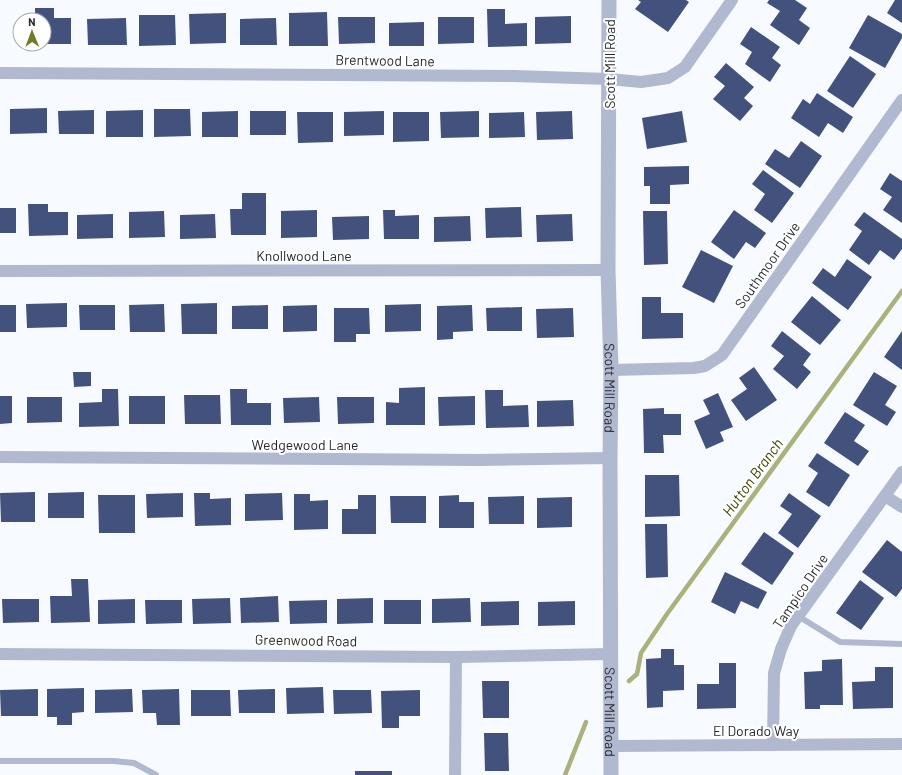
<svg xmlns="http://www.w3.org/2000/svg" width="902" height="775" viewBox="0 0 902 775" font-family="Barlow,sans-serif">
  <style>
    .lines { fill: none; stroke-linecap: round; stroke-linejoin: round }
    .stream { stroke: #aab17b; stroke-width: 4.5 }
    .building { fill: #43527d }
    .service { stroke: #b1b9d0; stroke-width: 6 }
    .minor { stroke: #b1b9d0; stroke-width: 12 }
    .tertiary { stroke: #b1b9d0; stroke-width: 15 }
    .labels { text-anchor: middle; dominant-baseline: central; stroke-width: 4; stroke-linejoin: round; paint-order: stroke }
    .street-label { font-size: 14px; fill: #282a2f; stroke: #fff }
    .water-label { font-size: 15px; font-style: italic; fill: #424603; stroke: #fff }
  </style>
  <rect width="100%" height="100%" fill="#f7faff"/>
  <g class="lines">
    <g class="stream">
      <path d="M629,681l8,-7 4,-21 26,-39 235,-323"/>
      <path d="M565,775l21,-53"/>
    </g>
  </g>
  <g class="building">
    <path d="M638,0h48l3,2 -21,30 -33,-23 6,-7z"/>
    <path d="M769,0h26l12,8 -8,12 11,8 -11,17 -29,-20 10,-14 -13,-8z"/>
    <path d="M895,0h7v23l-15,-10z"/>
    <path d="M35,8h19v10h17v26h-27v-24h-9z"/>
    <path d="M487,9h18v15l22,-1v23l-39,1z"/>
    <path d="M327,12l1,34h-39v-33z"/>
    <path d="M226,13v30l-36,1 -1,-30z"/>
    <path d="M139,15h36l1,30 -37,1z"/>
    <path d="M868,15l34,19v4l-17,30 -36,-20z"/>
    <path d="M571,16v27l-36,1v-27z"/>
    <path d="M338,17h37v26l-36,1z"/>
    <path d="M438,17h36v26l-36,1z"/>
    <path d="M126,18l1,27h-39l-1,-26z"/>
    <path d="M276,18l1,27h-37v-26z"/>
    <path d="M424,22v24h-35v-23z"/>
    <path d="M751,27l29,20 -8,11 9,7 -11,17 -25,-18 7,-12 -12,-8z"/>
    <path d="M850,56l26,18 -23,34 -26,-17z"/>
    <path d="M726,63l28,24 -10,11 9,8 -13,15 -27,-22 12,-13 -11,-9z"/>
    <path d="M817,93l36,24 -10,16 -15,-10 -9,14 -28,-19 12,-19 7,5z"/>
    <path d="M47,108v25l-37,1v-25z"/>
    <path d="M154,109h36l1,27 -37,1z"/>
    <path d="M94,110v24h-35l-1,-23z"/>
    <path d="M143,110v27h-37v-26z"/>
    <path d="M238,111v26h-36v-25z"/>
    <rect x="250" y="111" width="36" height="24"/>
    <path d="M384,111v24l-40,1v-24z"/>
    <path d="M479,111v26l-38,1 -1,-26z"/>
    <path d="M572,111l1,28 -36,1 -1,-28z"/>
    <path d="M682,111l5,31 -40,7 -5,-31z"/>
    <path d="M297,112h36v30l-35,1z"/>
    <path d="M393,112h36v29l-36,1z"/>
    <path d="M524,112l1,25 -36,1v-25z"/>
    <path d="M801,141l21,15 -22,32 -35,-24 10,-15 14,9z"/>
    <path d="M689,166v18l-19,1v19h-20v-18h-6v-19z"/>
    <path d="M763,170l31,23 -22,30 -18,-13 11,-16 -13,-10z"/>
    <path d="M890,173l12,8v42l-19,-13 9,-13 -12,-8z"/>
    <path d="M242,193h24v42h-35l-1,-26h12z"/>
    <path d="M28,204h20v8h20v23l-39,1z"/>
    <path d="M521,207l1,30 -36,1 -1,-30z"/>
    <rect x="0" y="208" width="16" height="25"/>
    <path d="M317,210v27l-36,1v-27z"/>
    <path d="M383,210h12v6l24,-1v24h-35z"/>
    <path d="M734,210l32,23 -11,15 -9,-6 -12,17 -23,-17z"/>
    <path d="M164,211l1,26 -36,1v-26z"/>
    <path d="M643,211h24l1,53 -24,1z"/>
    <path d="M864,212l38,27v10l-8,11 -14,-10 -11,15 -20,-15 13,-19 -8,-6z"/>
    <path d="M113,214v24l-36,1v-24z"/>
    <path d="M215,214l1,24 -36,1v-24z"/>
    <path d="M572,214l1,27 -36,1 -1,-27z"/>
    <path d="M369,216v23l-36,1 -1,-23z"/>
    <path d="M470,216l1,25 -37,1v-25z"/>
    <path d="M701,250l32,16 -19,37 -32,-16z"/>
    <path d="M847,259l25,18 -24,33 -36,-27 11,-15 12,9z"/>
    <path d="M812,296l29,24 -21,25 -29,-23z"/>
    <path d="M642,297h19v16h22v25l-41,1z"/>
    <path d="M67,303v24l-40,1 -1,-24z"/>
    <path d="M217,303v31h-35l-1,-30z"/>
    <path d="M164,304l1,28h-35l-1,-27z"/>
    <path d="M421,304v27l-36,1v-27z"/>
    <rect x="0" y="305" width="16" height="27"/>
    <path d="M79,305h36v25h-35z"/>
    <path d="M268,305v24h-36v-23z"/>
    <path d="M317,305v26l-34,1v-26z"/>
    <path d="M472,305l1,26 -20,1v7l-16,1v-34z"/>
    <path d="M522,307v24h-35l-1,-23z"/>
    <path d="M334,308h35l1,26h-14v8h-22z"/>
    <path d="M573,308l1,29 -37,1 -1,-29z"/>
    <path d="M782,331l29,23 -8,11 8,7 -14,17 -24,-20 11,-13 -13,-10z"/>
    <path d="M902,331v39l-18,-13z"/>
    <path d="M754,367l23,33 -31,21 -15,-21 16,-11 -8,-11z"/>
    <path d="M73,372h18v14l-17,1z"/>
    <path d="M874,372l23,14 -12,19 11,7 -9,14 -34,-21z"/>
    <path d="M425,387v38h-39v-23l13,1v-15z"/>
    <path d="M102,389h16l1,37 -40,1v-24l23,-1z"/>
    <path d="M230,389h17v14h24v22h-40z"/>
    <path d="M485,390h18v16l25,-1 1,22 -43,1z"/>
    <path d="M718,393l15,34 -13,5 4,9 -18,8 -12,-28 16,-7 -7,-14z"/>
    <path d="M184,395h36l1,29h-36z"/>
    <path d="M0,396h12v27l-12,1z"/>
    <rect x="129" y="396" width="36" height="28"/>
    <path d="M475,396v29l-36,1 -1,-29z"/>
    <path d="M27,397h35v25l-35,1z"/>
    <path d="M319,397l1,25 -36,1 -1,-25z"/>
    <path d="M337,397h37v26l-36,1z"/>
    <path d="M573,400l1,26 -37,1v-26z"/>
    <path d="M664,408v6h17v21h-18l1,18h-20l-1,-44z"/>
    <path d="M845,412l20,13 -11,16 15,10 -11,15 -34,-23z"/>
    <path d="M817,453l33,22 -21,32 -23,-15 12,-19 -10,-7z"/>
    <path d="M645,475h34l1,41 -35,1z"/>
    <path d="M35,492v30h-34l-1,-29z"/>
    <path d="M84,492v26h-36v-25z"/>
    <path d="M183,493v24l-36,1 -1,-24z"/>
    <path d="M194,493h16v6l21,-1v27l-36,1z"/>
    <path d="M282,493l1,27 -38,1v-27z"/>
    <path d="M789,493l32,23 -23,32 -20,-15 14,-19 -12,-8z"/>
    <path d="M294,494h16v7l18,-1v29l-34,1z"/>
    <path d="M98,495h37v38h-36z"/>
    <path d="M358,495h18v39h-34v-25h16z"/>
    <path d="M459,495v7h15v26h-35v-32z"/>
    <path d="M390,496h36v27h-35z"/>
    <path d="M524,496v28h-35l-1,-27z"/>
    <path d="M572,497v30l-35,1v-30z"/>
    <path d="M645,524h22l1,53 -22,1z"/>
    <path d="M764,532l30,21 -22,32 -31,-21z"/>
    <path d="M887,540l15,12v37l-6,8 -34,-25z"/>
    <path d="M725,572l42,20 -9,17 -17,-8 -6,13 -24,-12z"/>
    <path d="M71,579h17l2,43 -39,1 -1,-27h22z"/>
    <path d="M860,580l24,18 -23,32 -25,-17z"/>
    <path d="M278,596l1,26 -38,1 -1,-25z"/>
    <path d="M230,598l1,25 -38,1 -1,-25z"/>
    <path d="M373,598v25l-36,1v-25z"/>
    <path d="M470,598l1,24 -39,1v-24z"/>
    <path d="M2,599h37v23l-36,1z"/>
    <path d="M135,599v24l-37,1v-24z"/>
    <path d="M145,600h37v23l-36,1z"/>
    <path d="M327,600v23l-37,1 -1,-23z"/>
    <rect x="384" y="600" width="37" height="24"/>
    <path d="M519,601v24l-38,1v-24z"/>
    <path d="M575,601v24l-37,1v-24z"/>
    <path d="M661,649h13v16h10v25l-21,1v16l-16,1 -1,-49 15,-1z"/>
    <path d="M842,659l1,46h-23v4h-15l-1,-37 18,-1v-11z"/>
    <path d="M719,663h17v45l-39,1v-25h22z"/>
    <path d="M875,667h18v41l-40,1 -1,-27 23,-1z"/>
    <path d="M482,681h27v37h-26z"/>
    <path d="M323,687l1,26 -37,1 -1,-26z"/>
    <path d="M84,688v24l-12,1v12h-15v-8h-10v-28z"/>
    <path d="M38,689v27h-37l-1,-26z"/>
    <path d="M132,689l1,23 -38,1v-23z"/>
    <path d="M179,689l1,36h-23l-1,-12h-13l-1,-23z"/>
    <path d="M275,689v24h-36l-1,-23z"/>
    <path d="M191,690h39l1,26h-40z"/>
    <path d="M333,690h38l1,23 -38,1z"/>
    <path d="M420,690v26h-21v12h-17l-1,-37z"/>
    <path d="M484,733h24l1,38h-24z"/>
    <rect x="355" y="771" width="37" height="4"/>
  </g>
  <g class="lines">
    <g class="service">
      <path d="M798,616l42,26 62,2"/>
      <path d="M0,761h114l20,2 22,12"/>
    </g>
    <g class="minor">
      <path d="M0,73l513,3 96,3 32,3 27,-4 17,-11 47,-67"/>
      <path d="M0,271l608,-1"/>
      <path d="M611,370l83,-2 11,-2 17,-11 180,-255"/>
      <path d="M0,457l479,3 131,-2"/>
      <path d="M885,496l17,11"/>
      <path d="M0,654l456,3 155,-3"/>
      <path d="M773,745l1,-72 7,-24 10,-23 111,-154"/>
      <path d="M611,746l291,-2"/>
      <path d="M455,775l1,-118"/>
    </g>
    <path class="tertiary" id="s1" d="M609,0l-1,270 3,100 -1,88 1,317"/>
  </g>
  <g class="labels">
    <g class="street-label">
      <text transform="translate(385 60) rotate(1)">Brentwood Lane</text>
      <text transform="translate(609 64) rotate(-90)">Scott Mill Road</text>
      <text x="304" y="255">Knollwood Lane</text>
      <text transform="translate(767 265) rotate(-55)">Southmoor Drive</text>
      <text stroke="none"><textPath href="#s1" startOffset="388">Scott Mill Road</textPath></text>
      <text x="305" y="444">Wedgewood Lane</text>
      <text transform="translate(800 591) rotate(-56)">Tampico Drive</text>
      <text transform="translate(306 640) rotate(1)">Greenwood Road</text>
      <text stroke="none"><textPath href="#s1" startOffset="712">Scott Mill Road</textPath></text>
      <text x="756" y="730">El Dorado Way</text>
    </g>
    <g class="water-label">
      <text transform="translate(752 477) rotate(-54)">Hutton Branch</text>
    </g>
  </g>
  <g transform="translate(32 32) rotate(359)"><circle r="19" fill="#ffffff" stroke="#a9aaac"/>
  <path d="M0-3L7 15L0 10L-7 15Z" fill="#747c26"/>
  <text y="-6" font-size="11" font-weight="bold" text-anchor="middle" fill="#282a2f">N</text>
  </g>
</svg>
